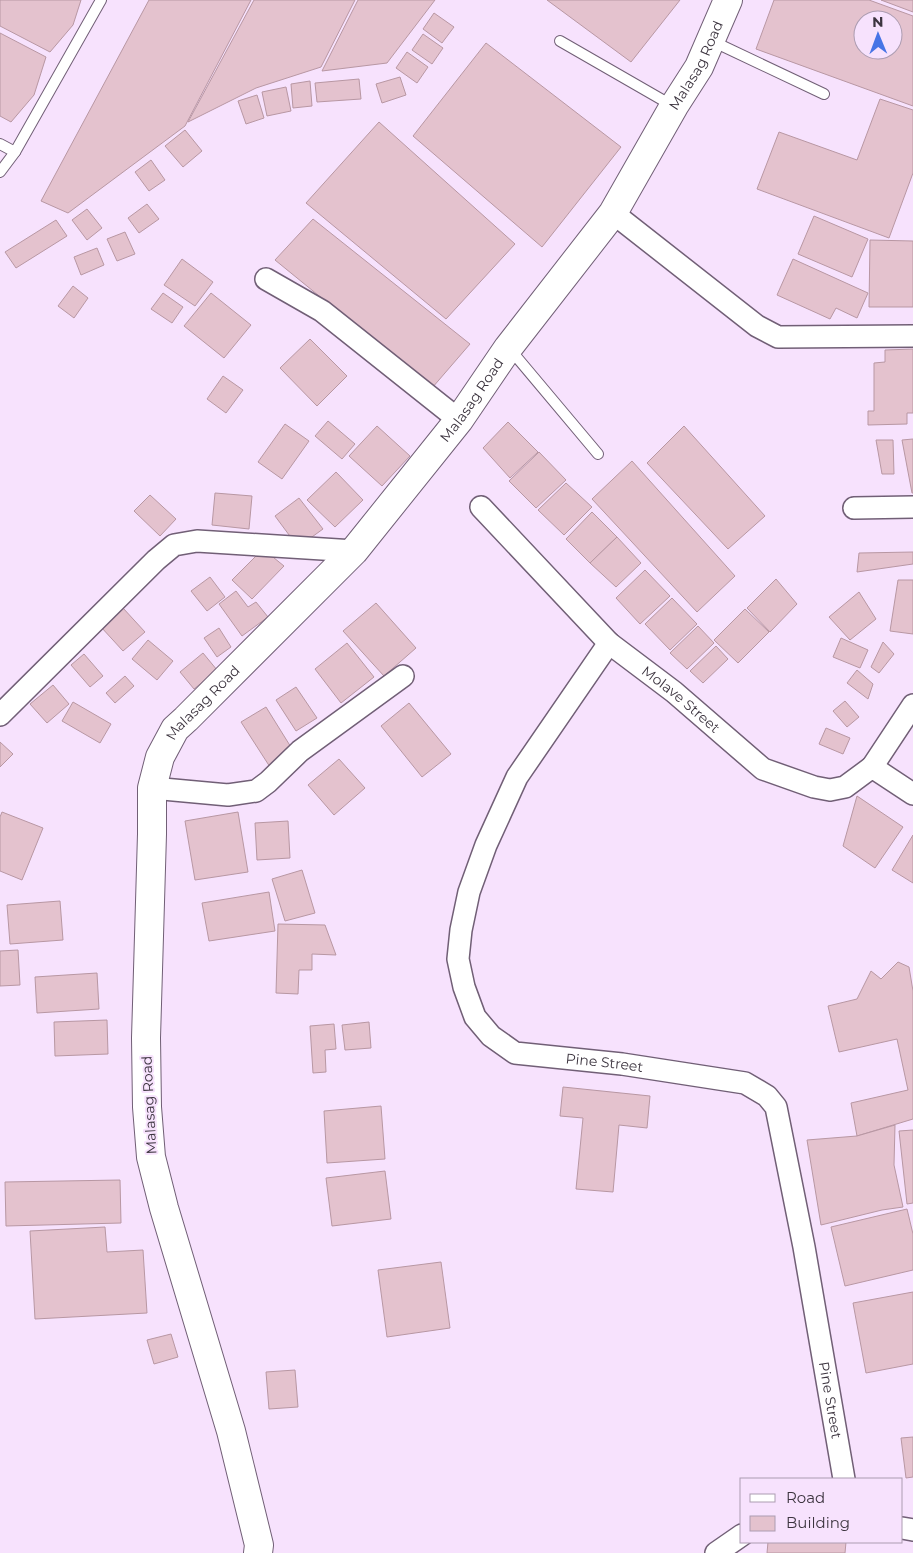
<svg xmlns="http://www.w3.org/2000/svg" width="913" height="1553" viewBox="0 0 913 1553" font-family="Montserrat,sans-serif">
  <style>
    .building { fill: #e4c2ce; stroke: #b897a3; fill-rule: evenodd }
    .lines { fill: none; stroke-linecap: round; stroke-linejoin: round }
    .lane-casing { stroke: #715f76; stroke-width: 12 }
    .street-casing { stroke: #715f76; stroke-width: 24 }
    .secondary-casing { stroke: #715f76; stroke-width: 30 }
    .lane { stroke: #fff; stroke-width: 10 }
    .street { stroke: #fff; stroke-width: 21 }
    .secondary { stroke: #fff; stroke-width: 28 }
    .labels { text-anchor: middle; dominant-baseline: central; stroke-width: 4; stroke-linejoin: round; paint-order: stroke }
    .street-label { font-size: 14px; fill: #3c343f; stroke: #f7e2fd }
  </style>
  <rect width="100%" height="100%" fill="#f7e2fd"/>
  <g class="building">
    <path d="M0,0h81l-8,25 -23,27 -50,-26z"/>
    <path d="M149,0h102l-66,126 -117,87 -27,-12z"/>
    <path d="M254,0h101l-34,67 -65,21 -68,34z"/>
    <path d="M358,0h77l-48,63 -65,8z"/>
    <path d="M547,0h133l-49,62z"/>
    <path d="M774,0h95l44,16v90l-157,-57zM863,20h30v30h-30z"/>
    <path d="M881,0h32v12z"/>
    <path d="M434,13l20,14 -12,16 -19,-14z"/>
    <path d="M0,33l46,24 -12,38 -23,27 -11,-6z"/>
    <path d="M423,34l20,14 -11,16 -20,-14z"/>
    <path d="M486,43l135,104 -79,100 -129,-111z"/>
    <path d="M407,52l21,15 -11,16 -21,-15z"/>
    <path d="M400,77l6,18 -24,8 -6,-19z"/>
    <path d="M359,79l2,20 -44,3 -2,-19z"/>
    <path d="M310,81l2,25 -19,2 -2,-24z"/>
    <path d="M286,87l5,24 -24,5 -5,-24z"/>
    <path d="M257,95l7,23 -18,6 -8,-23z"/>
    <path d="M880,99l33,11v63l-24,65 -132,-49 22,-57 78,28z"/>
    <path d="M379,122l136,122 -69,75 -140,-116z"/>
    <path d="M185,130l17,21 -19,16 -18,-21z"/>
    <path d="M151,160l14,20 -16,11 -14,-19z"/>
    <path d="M147,204l12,15 -20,14 -11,-15z"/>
    <path d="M87,209l15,19 -15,12 -15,-20z"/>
    <path d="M814,216l54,23 -16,38 -54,-23z"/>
    <path d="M313,219l157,125 -38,44 -157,-128z"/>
    <path d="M56,220l11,16 -51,32 -11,-16z"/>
    <path d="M125,232l10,22 -18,7 -10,-22z"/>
    <path d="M870,240l43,1v66h-44z"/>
    <path d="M97,248l7,17 -23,10 -7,-18z"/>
    <path d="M182,259l31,23 -18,24 -31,-21z"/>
    <path d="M793,259l75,34 -11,25 -21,-10 -6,11 -53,-24z"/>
    <path d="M73,286l15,12 -14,20 -16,-12z"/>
    <path d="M163,293l20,14 -11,16 -21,-14z"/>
    <path d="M211,293l40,32 -27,33 -40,-32z"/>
    <path d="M310,339l37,37 -30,30 -37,-38z"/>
    <path d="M913,349v64h-6v11l-39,1v-14h6v-48l11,-1v-12z"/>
    <path d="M223,376l20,14 -17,23 -19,-14z"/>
    <path d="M328,421l27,23 -13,15 -27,-23z"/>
    <path d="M508,422l30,30 -28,26 -27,-30z"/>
    <path d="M285,424l24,17 -27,38 -24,-17z"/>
    <path d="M377,426l33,30 -28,30 -33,-30z"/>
    <path d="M684,426l81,90 -37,33 -81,-86z"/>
    <path d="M913,439v54h-1l-10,-53z"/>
    <path d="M876,440h17l1,34h-12z"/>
    <path d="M539,452l27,28 -30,28 -27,-27z"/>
    <path d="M632,461l103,115 -38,36 -105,-113z"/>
    <path d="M336,472l27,28 -28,27 -28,-27z"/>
    <path d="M566,483l26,24 -28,28 -26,-25z"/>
    <path d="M215,493l37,3 -3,33 -37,-4z"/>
    <path d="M150,495l26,24 -16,17 -26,-25z"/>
    <path d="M299,498l24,31 -25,18 -23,-31z"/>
    <path d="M592,512l25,25 -27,26 -24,-24z"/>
    <path d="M617,537l24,26 -25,24 -26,-24z"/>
    <path d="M263,549l21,17 -32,33 -20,-19z"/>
    <path d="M913,552v12l-56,8 2,-19z"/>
    <path d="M645,570l25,26 -30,28 -24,-26z"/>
    <path d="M210,577l15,20 -18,14 -16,-20z"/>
    <path d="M776,579l21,25 -27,28 -23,-24z"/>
    <path d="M898,580h15v54l-23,-3z"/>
    <path d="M236,591l12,16 8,-5 12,15 -26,19 -23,-32z"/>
    <path d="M859,592l17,27 -26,21 -21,-23z"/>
    <path d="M672,598l25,26 -27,26 -25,-26z"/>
    <path d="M376,603l40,45 -32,28 -41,-45z"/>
    <path d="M123,608l22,24 -22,19 -22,-24z"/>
    <path d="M745,609l24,23 -31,31 -24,-23z"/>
    <path d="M698,626l16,17 -27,26 -17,-16z"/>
    <path d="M219,628l12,19 -14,10 -13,-19z"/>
    <path d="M841,638l27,12 -8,18 -27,-11z"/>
    <path d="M148,640l25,21 -16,19 -25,-21z"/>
    <path d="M883,642l11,12 -15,19 -8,-6z"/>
    <path d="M347,643l27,34 -33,26 -26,-34z"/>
    <path d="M716,646l12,13 -25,24 -13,-12z"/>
    <path d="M203,653l14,17 -23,19 -14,-17z"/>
    <path d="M84,654l19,22 -13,11 -19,-22z"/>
    <path d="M857,670l16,14 -5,15 -21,-16z"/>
    <path d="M125,676l9,10 -19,17 -9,-10z"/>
    <path d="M53,685l16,19 -22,19 -17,-19z"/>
    <path d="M296,687l21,31 -21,13 -20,-31z"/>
    <path d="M845,701l14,16 -12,10 -14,-16z"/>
    <path d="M73,702l38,22 -11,19 -38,-22z"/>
    <path d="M409,703l42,51 -29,23 -41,-51z"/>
    <path d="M266,707l28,45 -24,15 -29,-45z"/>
    <path d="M826,728l24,10 -7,16 -24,-10z"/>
    <path d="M0,742l13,12 -13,13z"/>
    <path d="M339,759l26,29 -31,27 -26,-30z"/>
    <path d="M857,796l46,31 -28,41 -32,-22z"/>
    <path d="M2,812l41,16 -21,52 -22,-9v-54z"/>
    <path d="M238,812l10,60 -53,8 -10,-59z"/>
    <path d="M288,821l2,37 -33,2 -2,-37z"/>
    <path d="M913,835v48l-21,-13z"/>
    <path d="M302,870l13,43 -30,8 -13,-42z"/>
    <path d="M269,892l6,39 -66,10 -7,-38z"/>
    <path d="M60,901l3,39 -53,4 -3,-39z"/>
    <path d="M278,924l47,1 11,30 -24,-1v16h-13l-1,24 -22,-1z"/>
    <path d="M18,950l2,35 -20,1v-35z"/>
    <path d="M898,962l11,5 4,24v128l-56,17 -6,-33 57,-13 -11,-51 -58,13 -11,-46 29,-7 14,-28 10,8z"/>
    <path d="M97,973l2,36 -62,4 -2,-36z"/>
    <path d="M107,1020l1,34 -53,2 -1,-34z"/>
    <path d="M369,1022l2,26 -26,2 -3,-25z"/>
    <path d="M334,1024l2,25 -11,1 1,22 -13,1 -3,-47z"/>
    <path d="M563,1087l87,9 -3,32 -28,-3 -6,67 -37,-3 7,-71 -23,-2z"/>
    <path d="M381,1106l4,53 -58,4 -3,-52z"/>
    <path d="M895,1125l-1,40 9,42 -21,3 -61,15 -14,-85 50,-4z"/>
    <path d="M913,1130v73l-6,1 -8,-73z"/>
    <path d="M385,1171l6,48 -59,7 -6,-48z"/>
    <path d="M120,1180l1,43 -115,3 -1,-44z"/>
    <path d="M907,1209l6,25v36l-68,16 -14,-59z"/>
    <path d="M105,1227l2,25 36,-2 4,63 -112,6 -5,-88z"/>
    <path d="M441,1262l9,66 -63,9 -9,-67z"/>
    <path d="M913,1292v72l-47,9 -13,-70z"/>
    <path d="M171,1334l7,23 -24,7 -7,-24z"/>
    <path d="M295,1370l3,37 -29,2 -3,-37z"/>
    <path d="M913,1437v40l-7,1 -5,-40z"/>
    <path d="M768,1542h78l-1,11h-78z"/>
  </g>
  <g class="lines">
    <g class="lane-casing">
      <g id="lane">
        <path d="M560,41l113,65"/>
        <path d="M712,41l112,53"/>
        <path d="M0,144l15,8"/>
        <path d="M0,172l15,-20 86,-152"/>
        <path d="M509,348l89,106"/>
      </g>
    </g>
    <g class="street-casing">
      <g id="street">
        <path d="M613,213l144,113 21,11 135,-1"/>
        <path d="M266,279l56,32 137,109"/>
        <path id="s1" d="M481,507l128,136 65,49 89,77 51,18 16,3 15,-3 27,-20 41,27"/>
        <path d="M854,508l59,-1"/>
        <path id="s2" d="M609,643l-92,134 -31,68 -17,47 -8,38 -3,29 6,28 11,30 16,19 24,17 107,11 123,19 22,13 9,11 28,140 40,232"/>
        <path d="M0,715l156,-155 18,-15 23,-4 157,10"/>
        <path d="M872,767l41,-62"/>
        <path d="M152,788l76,7 28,-4 12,-9 32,-31 103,-75"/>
        <path d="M902,1528l11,2"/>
        <path d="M716,1553l26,-18"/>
      </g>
    </g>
    <g class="secondary-casing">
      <g id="secondary">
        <path id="s3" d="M258,1553l1,-8 -28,-114 -67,-223 -13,-51 -4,-50 -1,-69 6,-204v-46l8,-31 15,-28 11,-10 168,-168 105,-131 49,-72 105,-135 61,-107 25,-39 29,-67"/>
      </g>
    </g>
    <use href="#lane" class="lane"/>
    <use href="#street" class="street"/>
    <use href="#secondary" class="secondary"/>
  </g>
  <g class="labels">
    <g class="street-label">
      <text stroke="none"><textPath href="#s3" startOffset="1692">Malasag Road</textPath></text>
      <text stroke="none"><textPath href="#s3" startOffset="1288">Malasag Road</textPath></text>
      <text stroke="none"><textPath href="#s1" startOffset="278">Molave Street</textPath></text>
      <text stroke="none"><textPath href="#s3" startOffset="882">Malasag Road</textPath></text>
      <text stroke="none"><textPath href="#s2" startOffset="560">Pine Street</textPath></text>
      <text transform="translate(149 1105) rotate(-93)">Malasag Road</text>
      <text stroke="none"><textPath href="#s2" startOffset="1040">Pine Street</textPath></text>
    </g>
  </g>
  <rect x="740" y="1478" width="162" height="65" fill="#f7e2fd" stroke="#ac9cb1"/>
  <rect x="750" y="1494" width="25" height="8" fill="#ffffff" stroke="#ac9cb1"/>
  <text x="786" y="1503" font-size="15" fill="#3c343f">Road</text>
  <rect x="750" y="1516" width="25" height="15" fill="#e4c2ce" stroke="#ac9cb1"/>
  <text x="786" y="1528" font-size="15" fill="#3c343f">Building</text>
  <g transform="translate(878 35) rotate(359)"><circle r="24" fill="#f7e2fd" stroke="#ac9cb1"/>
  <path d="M0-4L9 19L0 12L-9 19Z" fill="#4774e6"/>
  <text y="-8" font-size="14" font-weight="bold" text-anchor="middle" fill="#3c343f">N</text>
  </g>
</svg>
